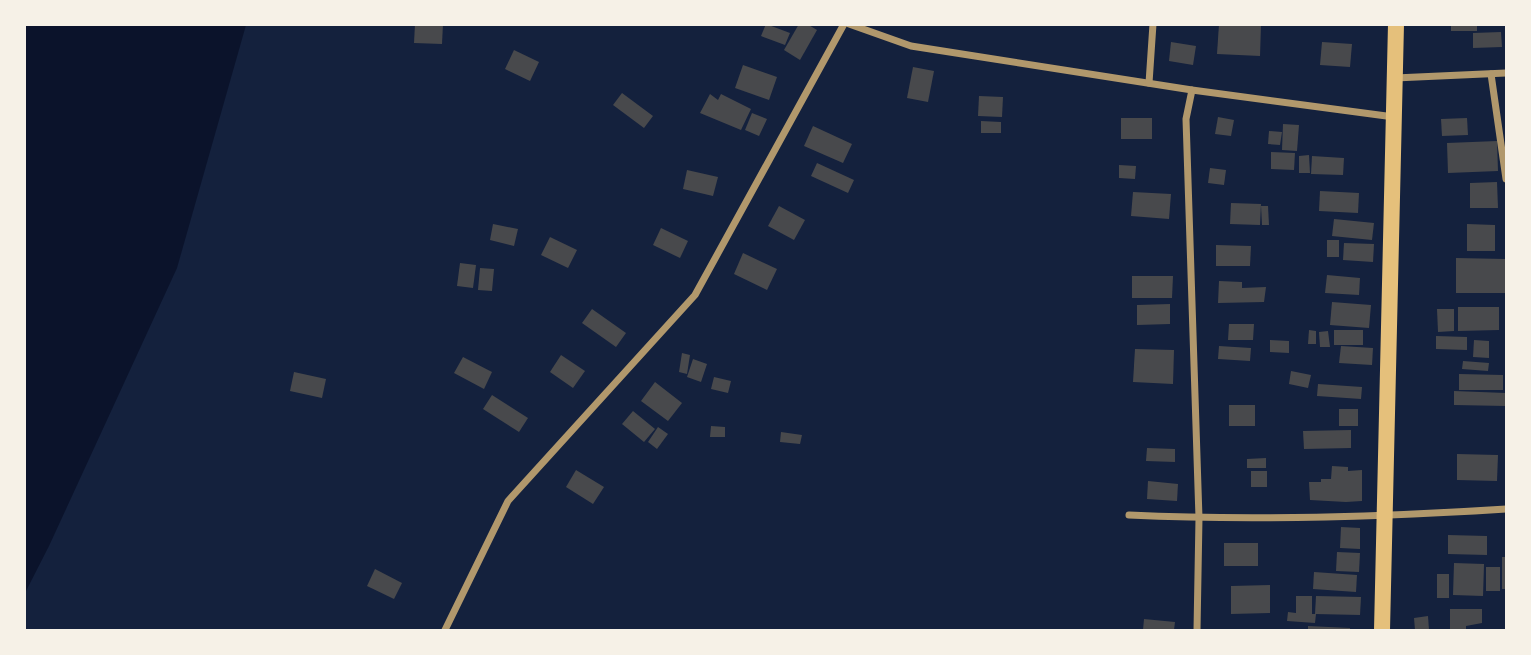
<svg xmlns="http://www.w3.org/2000/svg" width="1531" height="655" viewBox="0 0 1531 655" font-family="Quicksand,sans-serif">
  <style>
    .water { fill: #0b132b }
    .building { fill: #48494c }
    .lines { fill: none; stroke-linecap: round; stroke-linejoin: round }
    .minor { stroke: #b1986c; stroke-width: 7 }
    .primary { stroke: #e5c07b; stroke-width: 16 }
  </style>
  <rect width="100%" height="100%" fill="#14213d"/>
  <path class="water" d="M25,24l221,1 -69,243 -128,278 -24,47z"/>
  <g class="building">
    <path d="M415,24h28l-1,20 -28,-1z"/>
    <path d="M766,24l24,9 -5,12 -24,-9z"/>
    <path d="M799,24h8l10,6 -17,30 -16,-10z"/>
    <path d="M1219,24h42l-1,32 -43,-2z"/>
    <rect x="1451" y="24" width="26" height="7"/>
    <path d="M1501,32l1,15 -29,1v-15z"/>
    <path d="M1171,42l25,4 -3,19 -24,-4z"/>
    <path d="M1322,42l30,2 -2,23 -30,-2z"/>
    <path d="M514,50l25,12 -9,19 -25,-12z"/>
    <path d="M743,65l34,12 -8,23 -34,-12z"/>
    <path d="M913,67l21,4 -6,31 -21,-4z"/>
    <path d="M622,93l31,23 -9,12 -31,-23z"/>
    <path d="M710,94l8,6 3,-6 30,15 -10,21 -41,-17z"/>
    <path d="M979,96l24,1 -1,20 -24,-1z"/>
    <path d="M752,113l15,6 -8,17 -14,-6z"/>
    <path d="M1218,117l16,3 -3,16 -16,-2z"/>
    <rect x="1121" y="118" width="31" height="21"/>
    <path d="M1467,118l1,17 -26,1 -1,-17z"/>
    <path d="M981,121l20,1v11h-20z"/>
    <path d="M1283,124l16,1 -2,26 -15,-1z"/>
    <path d="M813,126l39,18 -9,19 -39,-17z"/>
    <path d="M1269,131l13,1 -2,13 -12,-1z"/>
    <path d="M1497,141l1,30 -50,2 -1,-30z"/>
    <path d="M1271,152l24,1 -1,17 -23,-1z"/>
    <path d="M1309,155l1,18h-11v-17z"/>
    <path d="M1312,156l32,2 -1,17 -32,-1z"/>
    <path d="M817,163l37,17 -6,13 -37,-17z"/>
    <path d="M1119,165l17,1 -1,13 -16,-1z"/>
    <path d="M1210,168l16,2 -2,15 -16,-2z"/>
    <path d="M687,170l31,7 -5,19 -30,-7z"/>
    <path d="M1497,182l1,26h-28v-25z"/>
    <path d="M1320,191l39,2 -1,20 -39,-2z"/>
    <path d="M1133,192l38,2 -2,25 -38,-3z"/>
    <path d="M1231,203l30,1 -1,21 -30,-1z"/>
    <path d="M779,206l26,14 -11,20 -26,-14z"/>
    <path d="M1261,206h7l1,19h-7z"/>
    <path d="M1334,219l40,4 -2,17 -40,-4z"/>
    <path d="M493,224l25,5 -4,17 -24,-6z"/>
    <path d="M1467,224l28,1v26h-28z"/>
    <path d="M661,228l27,13 -8,17 -27,-13z"/>
    <path d="M550,237l27,13 -9,18 -27,-13z"/>
    <rect x="1327" y="240" width="12" height="17"/>
    <path d="M1344,243l30,1 -1,18 -30,-2z"/>
    <path d="M1216,245l35,1 -1,20h-34z"/>
    <path d="M743,253l34,16 -10,21 -33,-16z"/>
    <path d="M1456,258l49,1v34h-49z"/>
    <path d="M460,263l16,2 -3,23 -16,-2z"/>
    <path d="M480,268l14,1 -2,22 -14,-1z"/>
    <path d="M1327,275l33,3 -1,17 -34,-2z"/>
    <path d="M1132,276h41l-1,22h-40z"/>
    <path d="M1219,281l23,1v6l24,-1 -2,15 -46,1z"/>
    <path d="M1332,302l39,3 -2,23 -39,-3z"/>
    <path d="M1170,304v20l-33,1v-20z"/>
    <path d="M1458,307h41v23l-41,1z"/>
    <path d="M592,309l34,24 -10,14 -34,-24z"/>
    <path d="M1437,309h17v22l-16,1z"/>
    <path d="M1229,324h25l-1,16h-25z"/>
    <path d="M1309,330l7,1v13h-8z"/>
    <rect x="1334" y="330" width="29" height="15"/>
    <path d="M1328,331l2,16h-10l-1,-15z"/>
    <path d="M1436,336l31,1v13l-31,-1z"/>
    <path d="M1270,340l19,1v12l-19,-1z"/>
    <path d="M1474,340l15,1v17l-16,-1z"/>
    <path d="M1219,346l32,2 -1,13 -32,-2z"/>
    <path d="M1341,346l32,2 -1,17 -33,-2z"/>
    <path d="M1135,349l39,1 -1,34 -40,-2z"/>
    <path d="M682,353l8,2 -3,19 -8,-2z"/>
    <path d="M561,355l24,16 -12,17 -23,-16z"/>
    <path d="M463,357l29,15 -8,17 -30,-16z"/>
    <path d="M693,359l14,5 -6,18 -14,-5z"/>
    <path d="M1463,361l26,2 -1,8 -26,-2z"/>
    <path d="M1291,371l20,4 -3,13 -19,-4z"/>
    <path d="M294,372l32,7 -4,19 -32,-7z"/>
    <path d="M1459,374l44,1v15h-44z"/>
    <path d="M714,377l17,4 -3,12 -17,-4z"/>
    <path d="M655,382l27,21 -14,18 -27,-20z"/>
    <path d="M1318,384l44,3 -1,12 -44,-3z"/>
    <path d="M1454,391l52,2v13l-52,-1z"/>
    <path d="M492,395l36,23 -9,14 -36,-23z"/>
    <rect x="1229" y="405" width="26" height="21"/>
    <rect x="1339" y="409" width="19" height="17"/>
    <path d="M633,411l22,18 -11,13 -22,-18z"/>
    <path d="M711,426l14,1v10h-15z"/>
    <path d="M658,427l10,7 -11,15 -9,-7z"/>
    <path d="M1351,430v18l-47,1 -1,-18z"/>
    <path d="M781,432l21,3 -2,9 -20,-2z"/>
    <path d="M1147,448l28,1v13l-29,-1z"/>
    <path d="M1457,454l41,1 -1,26 -40,-1z"/>
    <path d="M1266,458v10h-19v-9z"/>
    <path d="M1332,466l16,1v4l14,-1v31l-16,1 -36,-2 -1,-18h12v-3h10z"/>
    <path d="M576,470l28,17 -11,17 -27,-17z"/>
    <rect x="1251" y="471" width="16" height="16"/>
    <path d="M1148,481l30,3 -1,17 -30,-2z"/>
    <path d="M1341,527l19,1v21l-20,-1z"/>
    <path d="M1448,535l39,1v19l-39,-1z"/>
    <rect x="1224" y="543" width="34" height="23"/>
    <path d="M1337,552l23,1 -1,19 -23,-1z"/>
    <rect x="1502" y="557" width="4" height="32"/>
    <path d="M1454,563l30,1 -1,32 -30,-1z"/>
    <rect x="1486" y="567" width="14" height="24"/>
    <path d="M375,569l27,14 -8,16 -27,-13z"/>
    <path d="M1314,572l43,3 -1,17 -43,-3z"/>
    <rect x="1437" y="574" width="12" height="24"/>
    <path d="M1270,585v28l-39,1v-28z"/>
    <path d="M1296,596h16v18h4l-1,9 -28,-2 1,-9 8,1z"/>
    <path d="M1316,596l45,1 -1,18 -45,-1z"/>
    <path d="M1450,609h32v14l-16,3v4h-16z"/>
    <path d="M1428,616l1,14h-14l-1,-12z"/>
    <path d="M1144,619l31,3 -1,8h-31z"/>
    <path d="M1308,626l42,2v2h-42z"/>
  </g>
  <g class="lines">
    <g class="minor">
      <path d="M849,24l62,22 281,44 202,27"/>
      <path d="M1491,74l15,105"/>
      <path d="M1395,78l111,-5"/>
      <path d="M1149,83l4,-59"/>
      <path d="M1192,90l-6,29 13,399 -2,112"/>
      <path d="M1129,515c126,6 252,2 377,-6"/>
      <path d="M445,630l63,-129 187,-206 149,-271"/>
    </g>
    <path class="primary" d="M1382,630l14,-606"/>
  </g>
  <rect width="1531" height="655" fill="none" stroke="#f6f1e7" stroke-width="52"/>
</svg>
